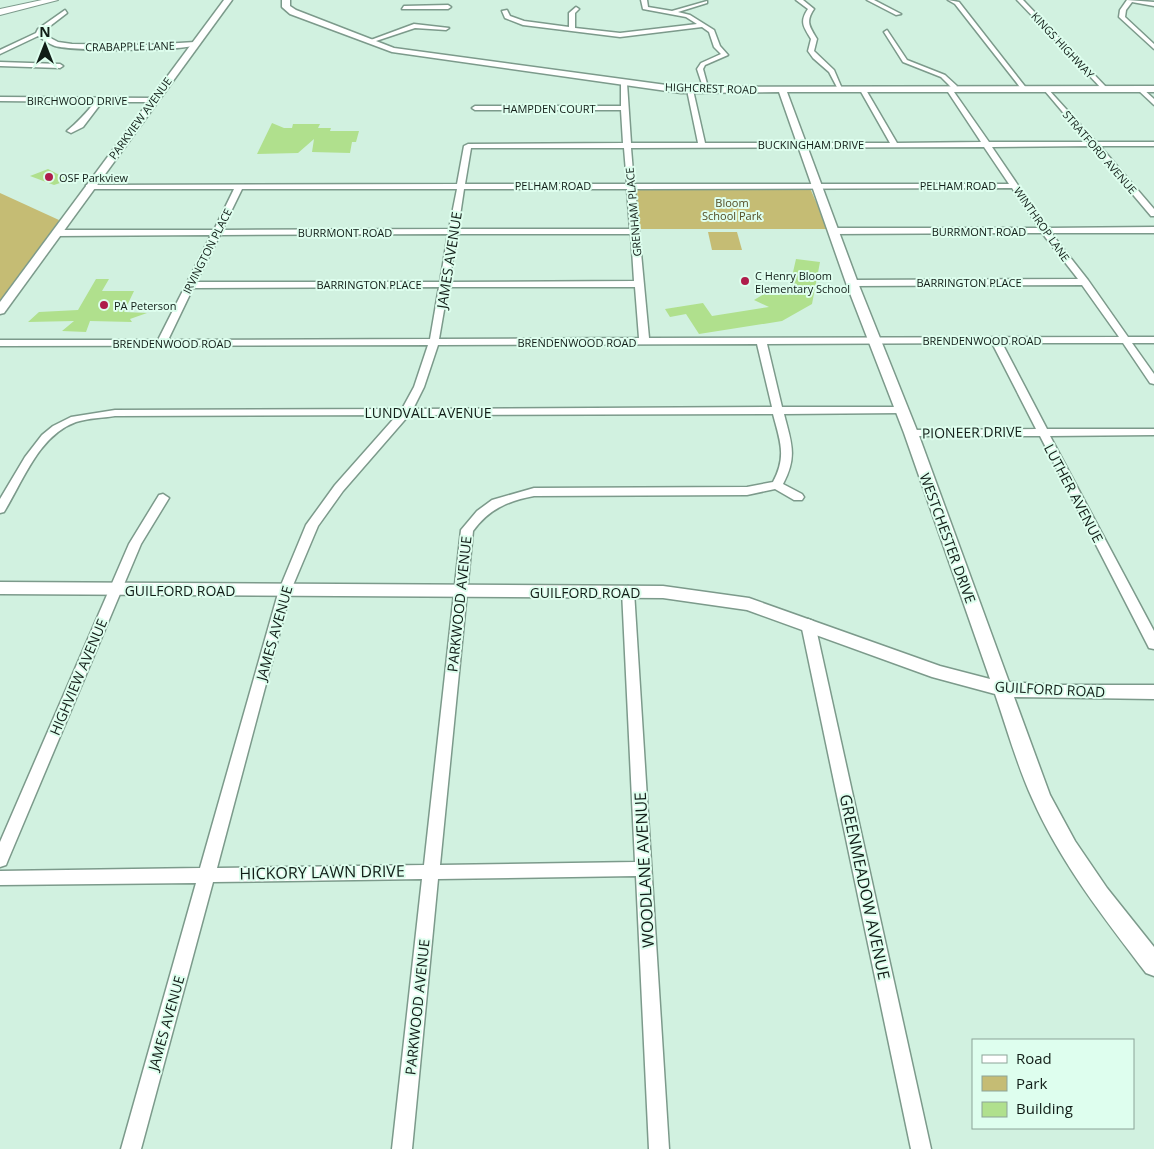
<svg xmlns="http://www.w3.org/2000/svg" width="1154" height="1149" viewBox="0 0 1154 1149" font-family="'Open Sans',sans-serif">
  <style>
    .green { fill: #c5bc74 }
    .building { fill: #b0e08d }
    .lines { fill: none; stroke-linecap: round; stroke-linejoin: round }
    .minor-casing { stroke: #7c9a8b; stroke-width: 3 }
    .tertiary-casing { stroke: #7c9a8b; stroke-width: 3 }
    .primary-casing { stroke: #7c9a8b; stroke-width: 2 }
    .minor { fill: #fff; fill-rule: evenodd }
    .tertiary { fill: #fff; fill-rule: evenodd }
    .primary { fill: #fff; fill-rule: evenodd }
    .poi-dot { fill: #af1d4b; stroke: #defeee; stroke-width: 2 }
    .labels { text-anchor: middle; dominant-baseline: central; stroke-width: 4; stroke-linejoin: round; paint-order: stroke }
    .far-street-label { font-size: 11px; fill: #111d17; stroke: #defeee }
    .far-poi-label { font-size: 11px; fill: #111d17; stroke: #defeee; text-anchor: start }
    .far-park-label { font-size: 11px; fill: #514b22; stroke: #defeee }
    .street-label { font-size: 14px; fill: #111d17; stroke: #defeee }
    .near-street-label { font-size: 16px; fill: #111d17; stroke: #defeee }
  </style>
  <rect width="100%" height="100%" fill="#d1f1e0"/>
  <g class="green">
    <path d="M637,188h173l18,41h-190z"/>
    <path d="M0,193l59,27 -5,13 -54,70z"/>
    <path d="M708,232h29l5,18h-30z"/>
  </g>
  <g class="building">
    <path d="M272,123l12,5h8l1,-4h27l-2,4h13l-1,3h29l-3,11h-4l-2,11 -38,-1 2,-13 -16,14 -41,1z"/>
    <path d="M48,169l21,11 -15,5 -24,-9z"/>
    <path d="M796,259l24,3 -8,42 -30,17 -83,13 -13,-20 -16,3 -5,-8 38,-6 9,13 57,-9 -15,-7 20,-12 14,6z"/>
    <path d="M96,279h13l-7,12h32l-10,21 23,1 -17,6 2,3 -42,-1 -4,11 -24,-1 12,-10 -46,1 11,-10 39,-2z"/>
  </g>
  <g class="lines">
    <g class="minor-casing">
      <g id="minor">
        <path d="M641,0h6l1,7 24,4 35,-10v2l-29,9 12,3 24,15 6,16 8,9 -23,10 -2,4 6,22 -5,-1 -7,-21 4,-6 20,-9 -7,-7 -5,-15 -7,-5 -82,10 -97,-12 -18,-7 -3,-7 5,-1 3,6 14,5 45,6v-14l7,-6 3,2 -4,4v15l45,5 77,-9 -11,-7 -43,-8z"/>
        <path d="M796,0h7l11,9c-9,13 -4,18 3,30l-3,12 20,19 9,21h-4l-10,-19 -16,-14 -5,-7 3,-12c-7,-12 -12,-17 -3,-30z"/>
        <path d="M867,0h7l27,14 -5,1z"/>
        <path d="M948,0l11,2 68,87v2h-4l-68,-87z"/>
        <path d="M1017,0h6l84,88v2h-4z"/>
        <path d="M1127,0l27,2v4l-22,-4 -6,8 -1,7 29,27v5l-35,-32 1,-7z"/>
        <path d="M404,6l44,-1 3,2 -3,2h-46z"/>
        <path d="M65,10l2,3 -26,20 17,9 14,2 75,1 48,-3 3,2c-13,8 -126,7 -143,2 -6,-2 -12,-7 -17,-10l-38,18v-4l36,-17 2,-4z"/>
        <path d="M414,24l35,4 -3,2 -31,-2 -42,14 -5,-1z"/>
        <path d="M887,30l20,30 38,15 12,11 -3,6 35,50h99l-43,-51v-2l2,-1 49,54h58v4h-54l54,63v7h-3l-59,-70 -100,1 55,81 107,-1v6h-103l37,47 40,57h26v6h-22l22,31v10l-4,-1 -27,-40h-121l45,86h107v6l-104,1 104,195v18l-5,-1 -2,-4 -107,-208h-129l-5,-3 5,-3 125,-1 -44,-86 -225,1 15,63h119l5,3 -5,3 -117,1c7,28 14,42 -1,70l19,10 2,3 -2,3h-8l-19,-11 -28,6 -213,1c-26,5 -45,13 -61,35l-33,334 195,-3 -13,-271 6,-5 6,5 35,558h-20l-13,-273 -198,3 -26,270h-20l30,-270 -209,3 -72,267h-20l75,-266 -196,2v-14l200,-3 79,-278 27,-65 29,-40 62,-70 -282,1c-13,2 -26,2 -39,6 -37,13 -53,59 -72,90l-4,1v-14l25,-42 17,-22 11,-9 18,-9 44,-7 287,-1 12,-22 14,-42 -428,1v-6h158l53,-105 -155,1 -4,-3 4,-3h158l20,-41h-148v-4h3l368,-1 7,-38 4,-2 155,-1 -2,-33h-146l-3,-2 3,-2h146v-23l3,-2 3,2 4,60h67l-11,-53 3,-2 3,2 12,53h185l-30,-53 3,-2 3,2 31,53 84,-1 -33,-50 3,-5 -10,-10 -38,-15 -19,-30zM984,147l25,37h-375l-3,-36zM471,148h153l3,36h-162zM1012,188l27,40h-206l-4,3 4,3 209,-1 36,46 -226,1 -5,3 5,3 230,-1 37,52 -470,1 -14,-149zM242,189h215l-8,40 -227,1zM464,189h163l3,40h-172zM448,234l-8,48h-244l24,-47zM457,234h174l3,47 -185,1zM439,287l-9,52 -262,1 25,-52zM448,287h187l4,51 -200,1zM757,344l15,63 -359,2 11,-22 14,-42zM773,414c7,27 14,42 0,68l-26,5 -213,1 -42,12 -15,11 -16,19 -37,335 -207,3 74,-278 27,-64 25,-35 66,-76z"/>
        <path d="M0,62l60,2 3,2 -3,2 -60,-2z"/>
        <path d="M1138,88h4l12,11v6l-16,-15z"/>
        <path d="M0,97l154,1 3,2 -3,2h-52l-19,25 -12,6 -4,-2c11,-9 19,-18 28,-29l-95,-1z"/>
        <path d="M163,494l6,4 -28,46 -133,316 -2,5 -6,2v-25l129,-298 30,-49z"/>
        <path d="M808,619l5,2 2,3 116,525h-20l-110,-525 2,-3z"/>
      </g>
    </g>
    <g class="tertiary-casing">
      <g id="tertiary">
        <path d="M224,0h8l-228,313 -4,1v-12z"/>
        <path d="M282,0h8v6l6,4 98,38 287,39 473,-1v6h-367l71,191 60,150 91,249 46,3h99v14l-140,-2 36,98 25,46 32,47 47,59v29l-8,-3c-42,-55 -86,-111 -114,-175 -15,-33 -25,-69 -37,-104l-63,-17 -185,-67 -84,-12 -663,-4v-12l663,4 86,12 191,68 50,13 -86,-246 -58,-150 -67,-191 -98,1 -289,-41 -102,-38 -8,-7z"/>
      </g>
    </g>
    <g class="primary-casing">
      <path id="primary" d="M42,0h16l-58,15v-6z"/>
    </g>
    <use href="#minor" class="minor"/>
    <use href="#tertiary" class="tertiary"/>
    <use href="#primary" class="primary"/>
  </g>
  <g class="poi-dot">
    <circle cx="49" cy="177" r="5"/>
    <circle cx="745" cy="281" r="5"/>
    <circle cx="104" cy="305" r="5"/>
  </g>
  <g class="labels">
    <g class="far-street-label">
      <text transform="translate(1063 45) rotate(47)">KINGS HIGHWAY</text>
      <text transform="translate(130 46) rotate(-1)">CRABAPPLE LANE</text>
      <text transform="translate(711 88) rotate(2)">HIGHCREST ROAD</text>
      <text x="77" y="100">BIRCHWOOD DRIVE</text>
      <text x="549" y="108">HAMPDEN COURT</text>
      <text transform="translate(140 118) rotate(-54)">PARKVIEW AVENUE</text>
      <text x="811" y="144">BUCKINGHAM DRIVE</text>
      <text transform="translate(1100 152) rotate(49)">STRATFORD AVENUE</text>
      <text x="553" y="185">PELHAM ROAD</text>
      <text x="958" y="185">PELHAM ROAD</text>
      <text transform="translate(633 212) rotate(-95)">GRENHAM PLACE</text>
      <text transform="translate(1042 224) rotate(55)">WINTHROP LANE</text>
      <text x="979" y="231">BURRMONT ROAD</text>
      <text x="345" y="232">BURRMONT ROAD</text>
      <text transform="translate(207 251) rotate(-63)">IRVINGTON PLACE</text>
      <text x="969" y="282">BARRINGTON PLACE</text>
      <text x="369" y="284">BARRINGTON PLACE</text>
      <text x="982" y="340">BRENDENWOOD ROAD</text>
      <text x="577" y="342">BRENDENWOOD ROAD</text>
      <text x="172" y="343">BRENDENWOOD ROAD</text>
    </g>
    <g class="far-poi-label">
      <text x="59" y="177">OSF Parkview</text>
      <text x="755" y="275">C Henry Bloom<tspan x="755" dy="13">Elementary School</tspan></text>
      <text x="114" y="305">PA Peterson</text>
    </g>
    <g class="far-park-label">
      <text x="732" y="202">Bloom<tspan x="732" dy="13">School Park</tspan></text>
    </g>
    <g class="street-label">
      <text transform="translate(449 260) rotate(-81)">JAMES AVENUE</text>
      <text x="428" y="412">LUNDVALL AVENUE</text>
      <text transform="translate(972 432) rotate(-1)">PIONEER DRIVE</text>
      <text transform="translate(1074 493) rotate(62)">LUTHER AVENUE</text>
      <text transform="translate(948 538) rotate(70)">WESTCHESTER DRIVE</text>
      <text x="180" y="590">GUILFORD ROAD</text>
      <text x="585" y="592">GUILFORD ROAD</text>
      <text transform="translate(459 604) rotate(-84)">PARKWOOD AVENUE</text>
      <text transform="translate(274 633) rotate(-74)">JAMES AVENUE</text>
      <text transform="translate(78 677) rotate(-67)">HIGHVIEW AVENUE</text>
      <text transform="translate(1050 689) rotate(3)">GUILFORD ROAD</text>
      <text transform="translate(417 1007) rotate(-84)">PARKWOOD AVENUE</text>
      <text transform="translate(166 1023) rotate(-74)">JAMES AVENUE</text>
    </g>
    <g class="near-street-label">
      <text transform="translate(644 870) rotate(-93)">WOODLANE AVENUE</text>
      <text transform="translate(322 872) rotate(-1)">HICKORY LAWN DRIVE</text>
      <text transform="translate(865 887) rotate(78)">GREENMEADOW AVENUE</text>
    </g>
  </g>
  <rect x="972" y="1039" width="162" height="90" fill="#defeee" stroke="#8ca498"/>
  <rect x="982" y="1055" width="25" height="8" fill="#ffffff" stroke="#8ca498"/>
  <text x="1016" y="1064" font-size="15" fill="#111d17">Road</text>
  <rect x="982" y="1076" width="25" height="15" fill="#c5bc74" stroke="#8ca498"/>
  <text x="1016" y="1089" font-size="15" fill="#111d17">Park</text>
  <rect x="982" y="1102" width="25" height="15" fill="#b0e08d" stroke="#8ca498"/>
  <text x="1016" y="1114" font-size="15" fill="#111d17">Building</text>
  <g transform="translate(45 45)" stroke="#defeee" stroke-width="4" paint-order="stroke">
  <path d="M0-4L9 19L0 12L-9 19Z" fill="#111d17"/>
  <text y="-8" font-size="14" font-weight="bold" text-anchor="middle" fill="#111d17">N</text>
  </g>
</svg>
